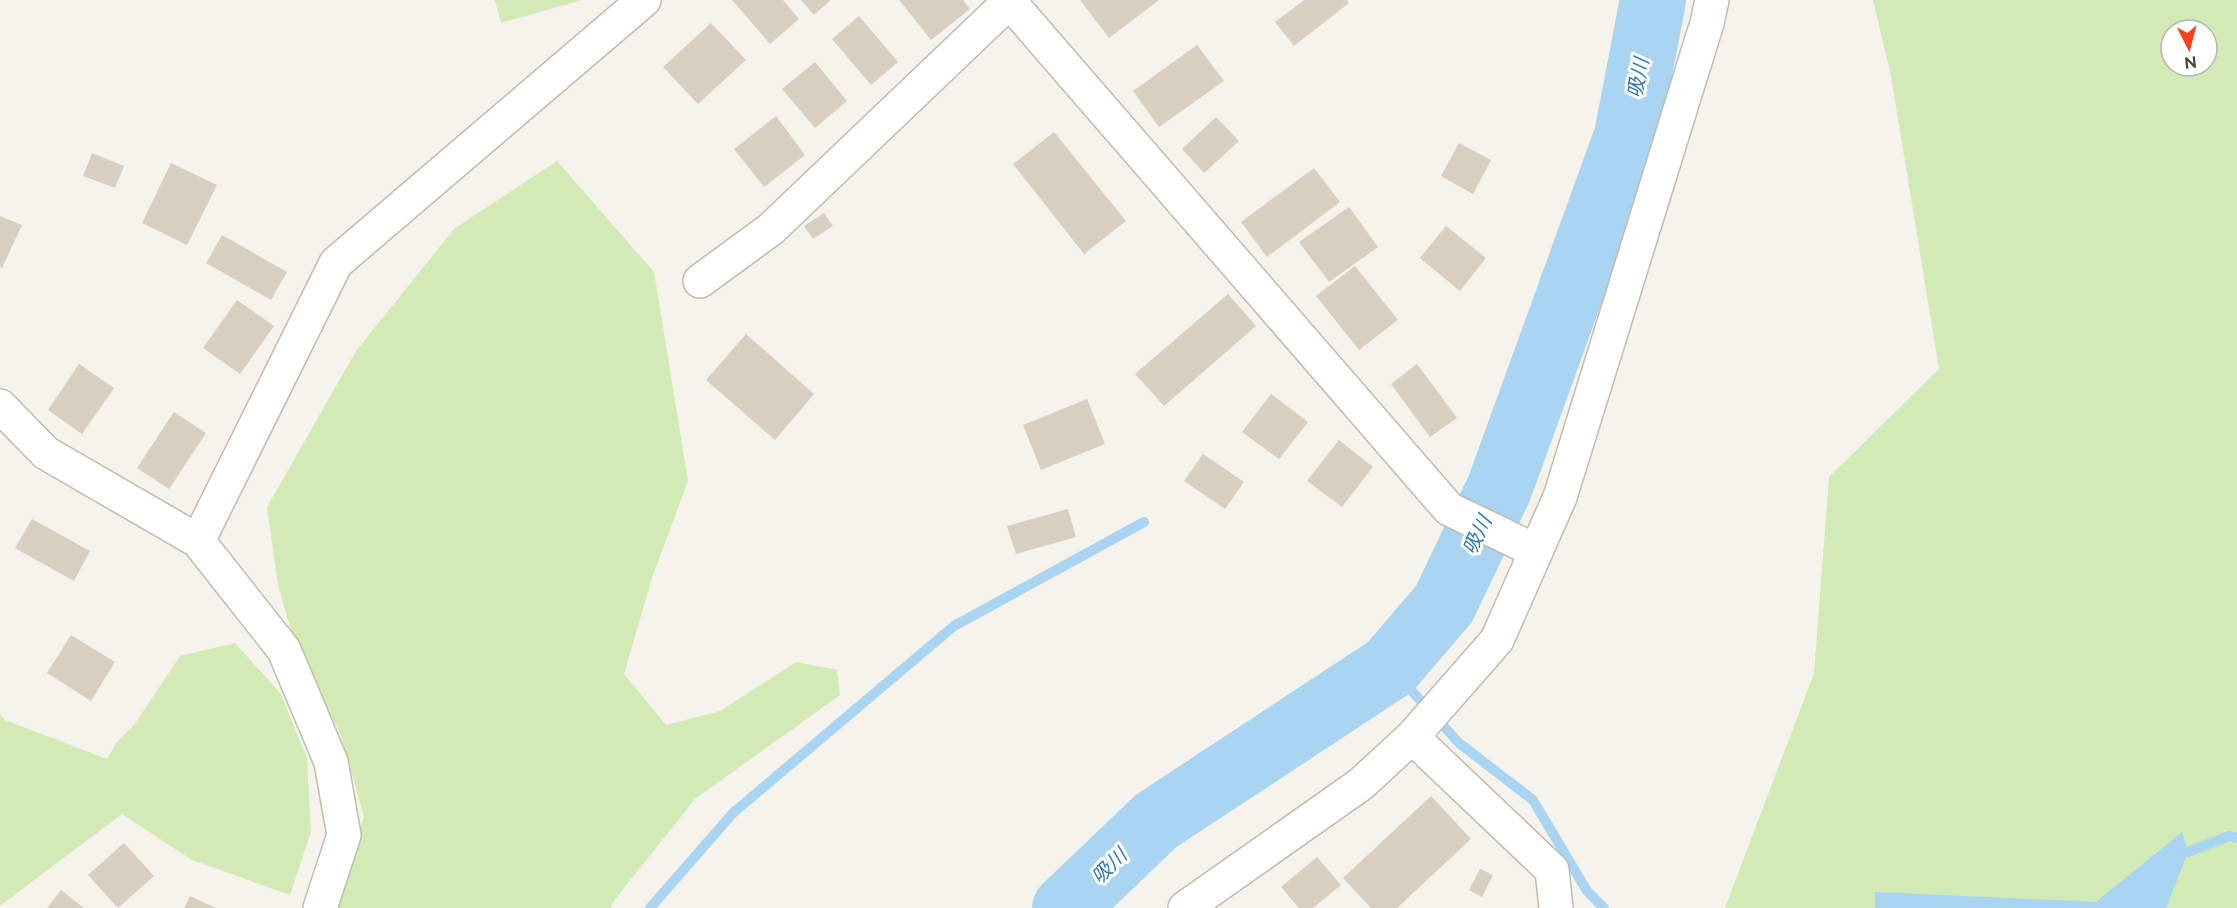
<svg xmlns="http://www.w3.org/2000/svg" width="2237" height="908" viewBox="0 0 2237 908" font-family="Raleway,'Noto Sans JP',sans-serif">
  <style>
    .green { fill: #d2eab5; fill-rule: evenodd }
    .water { fill: #a9d4f2 }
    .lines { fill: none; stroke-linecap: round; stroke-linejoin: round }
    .stream { stroke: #a9d4f2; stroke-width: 10 }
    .river { stroke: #a9d4f2; stroke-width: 66 }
    .building { fill: #d8cfc1 }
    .minor-casing { stroke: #c2bbae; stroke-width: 36 }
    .minor { stroke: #fff; stroke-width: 33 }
    .labels { text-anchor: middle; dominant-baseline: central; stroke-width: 6; stroke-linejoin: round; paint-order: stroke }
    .water-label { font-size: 20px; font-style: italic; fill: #2e7ab2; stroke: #fff }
  </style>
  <rect width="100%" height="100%" fill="#f6f3ec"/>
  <g class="green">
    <path d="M495,0h87l-81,23z"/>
    <path d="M1873,0h364v908h-512l89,-235 15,-196 110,-108 -48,-293zM2171,30h36v36h-36z"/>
    <path d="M557,161l97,111 34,209 -36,97 -28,96 42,51 54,-14 76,-49 41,8 3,25 -145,104 -79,99 -6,10h-272l17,-66 9,-25 -23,-82 -46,-90 -17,-60 -11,-78 89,-156 98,-122z"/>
    <path d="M235,643l46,51 26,64 4,74 -21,63 -98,-35 -70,-46 -122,92v-192l5,6 102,39 10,-17 17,-17 46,-69z"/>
  </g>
  <path class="water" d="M2182,832l6,20 -22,56h-291v-16l221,10z"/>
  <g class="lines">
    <g class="stream">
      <path d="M1390,667l69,76 74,57 54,91 17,17"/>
      <path d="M2188,852l41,-16 8,2"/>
      <path d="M650,908l83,-95 221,-187 190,-104"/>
    </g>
    <path class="river" d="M1065,908l91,-87 234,-154 54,-63 55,-115 128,-353 26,-136"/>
  </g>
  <g class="building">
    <path d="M732,0h51l16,19 -29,25z"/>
    <path d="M801,0h30l-17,15z"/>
    <path d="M899,0h64l7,9 -39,31z"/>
    <path d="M1080,0h79l-50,38z"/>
    <path d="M1304,0h43l2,3 -55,43 -19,-24z"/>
    <path d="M859,16l39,46 -27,23 -39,-46z"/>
    <path d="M711,23l35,37 -48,44 -35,-37z"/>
    <path d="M1197,45l27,36 -65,46 -26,-36z"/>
    <path d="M815,62l32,39 -32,27 -33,-39z"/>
    <path d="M776,116l29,39 -41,32 -30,-38z"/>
    <path d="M1216,117l23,24 -35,32 -22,-24z"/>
    <path d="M1054,132l72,89 -42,33 -71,-90z"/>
    <path d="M1459,143l32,17 -18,34 -32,-18z"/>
    <path d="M92,153l32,13 -9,22 -32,-12z"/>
    <path d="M171,163l46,22 -30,60 -45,-22z"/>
    <path d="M1314,168l26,34 -73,55 -26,-35z"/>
    <path d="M1349,207l29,40 -49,35 -30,-40z"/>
    <path d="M824,213l9,13 -20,13 -9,-13z"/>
    <path d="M0,216l22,9 -20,43 -2,-1z"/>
    <path d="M1446,226l40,32 -26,33 -40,-33z"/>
    <path d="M222,235l65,37 -16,28 -65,-37z"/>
    <path d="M1355,266l43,54 -39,30 -43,-54z"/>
    <path d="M1228,294l28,32 -92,80 -29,-32z"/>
    <path d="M237,300l37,26 -34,48 -37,-26z"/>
    <path d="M746,334l68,60 -39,46 -69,-60z"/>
    <path d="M79,364l35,24 -32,46 -34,-24z"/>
    <path d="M1417,364l40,54 -27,19 -39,-53z"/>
    <path d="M1271,394l37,28 -29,37 -37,-27z"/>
    <path d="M1087,399l18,45 -64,26 -18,-45z"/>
    <path d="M174,412l32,21 -37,56 -32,-21z"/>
    <path d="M1339,440l34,27 -31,40 -35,-26z"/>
    <path d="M1203,454l41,28 -19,27 -41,-28z"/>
    <path d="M1068,509l8,28 -60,17 -9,-28z"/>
    <path d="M32,519l58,32 -16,30 -59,-33z"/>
    <path d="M71,635l44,27 -24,39 -44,-28z"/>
    <path d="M1431,796l40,43 -74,69h-26l-28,-30z"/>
    <path d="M124,843l30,33 -36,32 -30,-33z"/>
    <path d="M1317,857l24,28 -28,23h-14l-18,-21z"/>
    <path d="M1480,869l13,6 -11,22 -13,-7z"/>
    <path d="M61,890l23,18h-37z"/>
    <path d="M190,896l26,12h-32z"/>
  </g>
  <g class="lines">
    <g class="minor-casing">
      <g id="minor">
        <path d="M1008,0l441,509 87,42"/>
        <path d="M700,281l71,-52 238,-227"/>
        <path d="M0,406l46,47 152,88 86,109 47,112 13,73 -24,73"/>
        <path d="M198,541l138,-278 308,-263"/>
        <path d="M1412,737l140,133 4,38"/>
        <path d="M1185,908l176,-124 51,-47 85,-97 63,-143 147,-474 5,-23"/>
      </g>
    </g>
    <use href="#minor" class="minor"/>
  </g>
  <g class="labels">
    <g class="water-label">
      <text transform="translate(1638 78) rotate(-79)">吸川</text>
      <text transform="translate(1477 535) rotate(-64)">吸川</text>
      <text transform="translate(1109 866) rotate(-44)">吸川</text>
    </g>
  </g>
  <g transform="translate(2189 48) rotate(174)"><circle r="28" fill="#ffffff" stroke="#b7b4b0" stroke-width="1.5"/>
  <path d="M0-4.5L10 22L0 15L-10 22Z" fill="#fc3f1d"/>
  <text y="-9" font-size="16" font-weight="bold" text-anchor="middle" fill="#4b4439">N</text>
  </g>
</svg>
